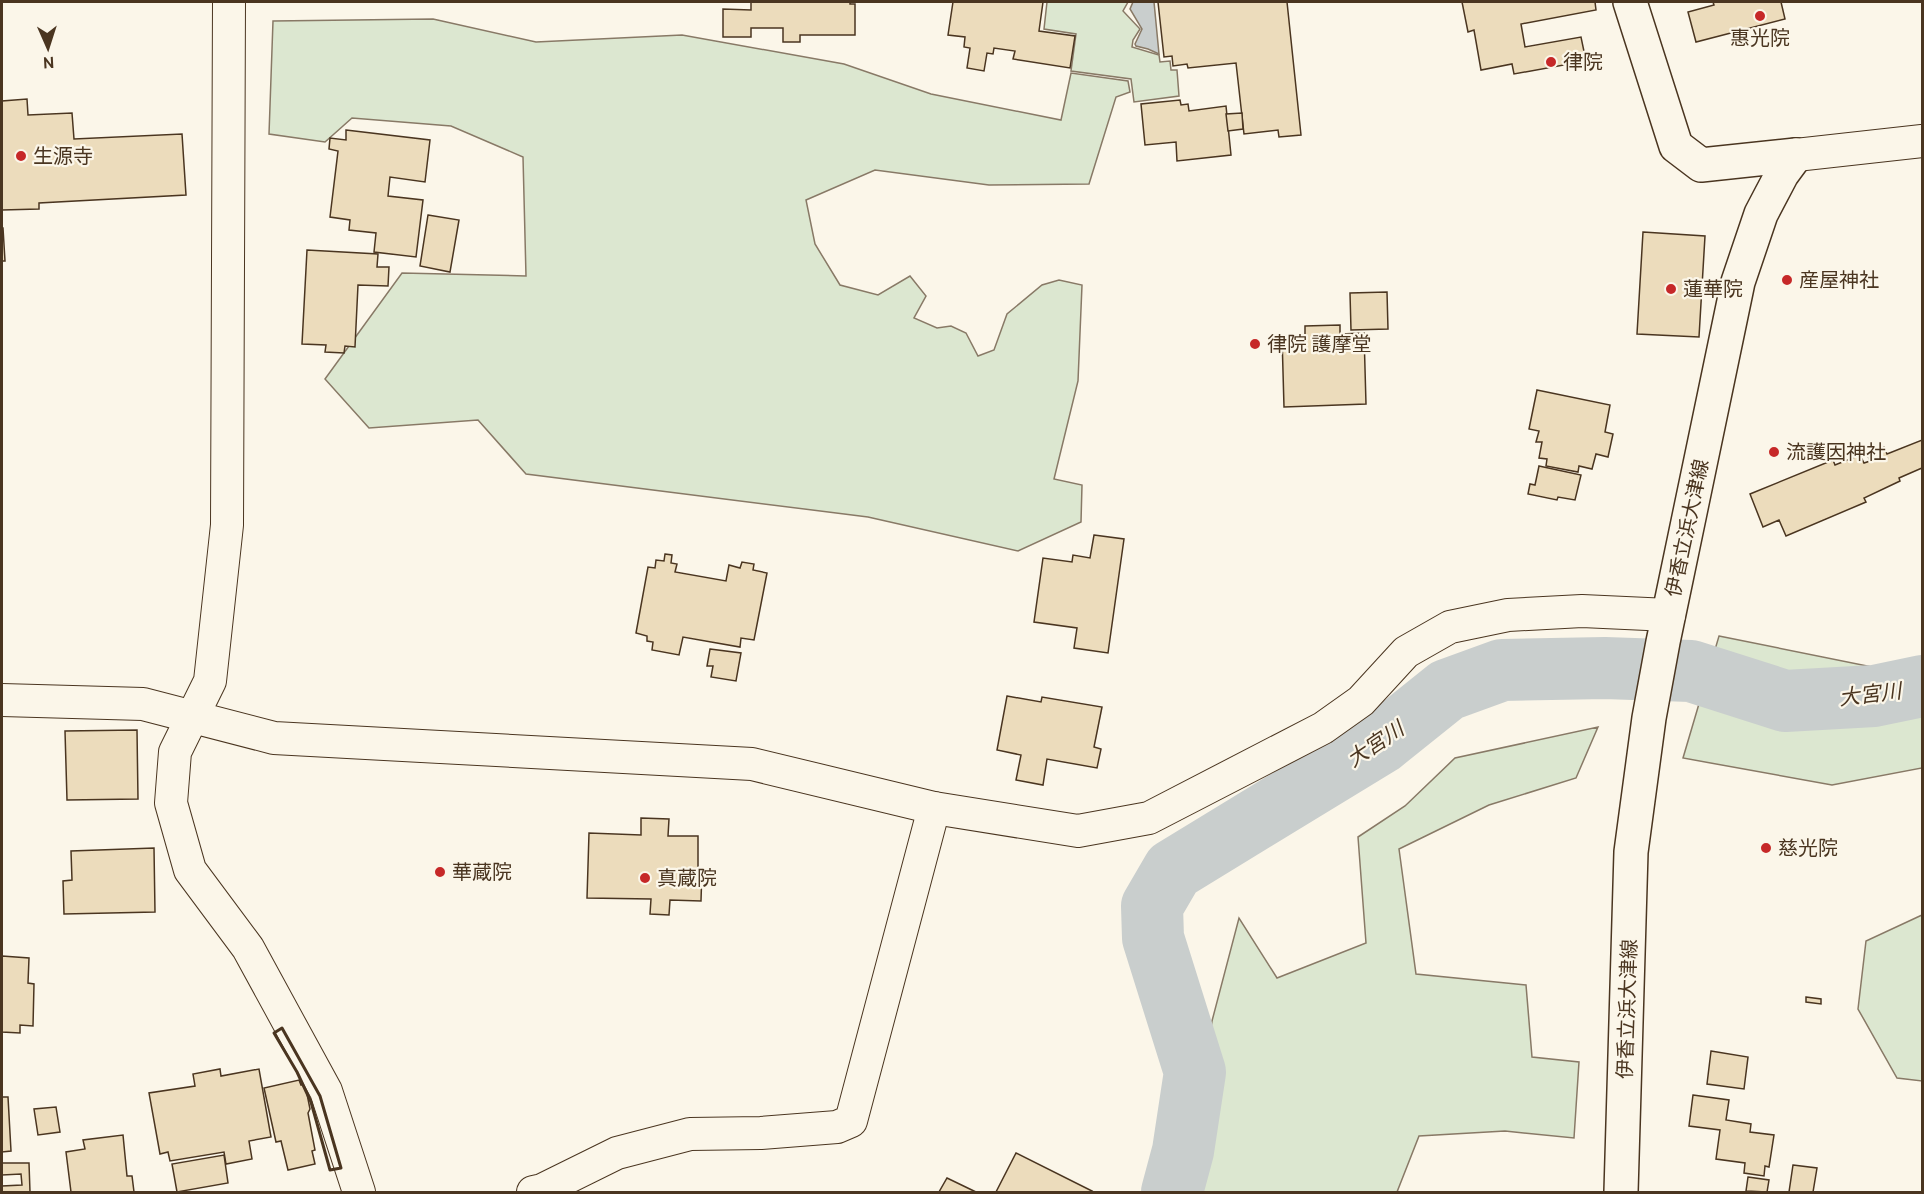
<svg xmlns="http://www.w3.org/2000/svg" width="1924" height="1194" viewBox="0 0 1924 1194" font-family="Cabin,'Noto Sans JP',sans-serif">
  <style>
    .green { fill: #dce7d0; stroke: #887966; stroke-width: 1.5 }
    .water { fill: #c9cecd; stroke: #887966; stroke-width: 1.5 }
    .lines { fill: none; stroke-linecap: round; stroke-linejoin: round }
    .river { stroke: #c9cecd; stroke-width: 62 }
    .building { fill: #ecdcbc; stroke: #4a3520; stroke-width: 1.5 }
    .street-casing { stroke: #4a3520; stroke-width: 34 }
    .primary-casing { stroke: #4a3520; stroke-width: 36 }
    .street { stroke: #fbf6e9; stroke-width: 32 }
    .primary { stroke: #fbf6e9; stroke-width: 33 }
    .wall { stroke: #4a3520; stroke-width: 3 }
    .poi-dot { fill: #c62828; stroke: #fbf6e9; stroke-width: 2 }
    .labels { text-anchor: middle; dominant-baseline: central; stroke-width: 4.5; stroke-linejoin: round; paint-order: stroke }
    .poi-label { font-size: 20px; fill: #4a3520; stroke: #fbf6e9; text-anchor: start }
    .street-label { font-size: 20px; fill: #4a3520; stroke: #fbf6e9 }
    .water-label { font-size: 21px; font-style: italic; fill: #4a3520; stroke: #fbf6e9 }
  </style>
  <rect width="100%" height="100%" fill="#fbf6e9"/>
  <g class="green">
    <path d="M1047,2h81l-5,9 17,18 -7,11 -1,7 27,8 1,7 10,-1 1,9h6l2,26 -45,6 -3,-23 -60,-8 5,-37 -32,-5z"/>
    <path d="M433,19l103,23 146,-7 162,29 87,30 130,26 10,-47 57,8 2,11 -14,5 -27,87 -100,1 -114,-15 -69,30 9,44 25,41 38,10 32,-19 16,20 -12,22 23,10 14,-2 15,7 12,23 16,-6 13,-36 35,-29 17,-5 23,5 -4,96 -24,98 28,6 -1,37 -63,29 -150,-34 -342,-43 -48,-54 -109,8 -44,-49 77,-106 124,3 -3,-119 -72,-31 -99,-8 -27,24 -56,-8 4,-113z"/>
    <path d="M1719,636l168,34 35,-14v112l-90,17 -149,-27z"/>
    <path d="M1598,727l-22,51 -87,27 -90,44 17,125 110,11 6,72 47,5 -5,76 -69,-7 -86,5 -22,56h-211l12,-69 14,-102 27,-103 38,60 89,-35 -8,-106 47,-31 50,-48z"/>
    <path d="M1922,915v166l-25,-3 -39,-69 8,-68z"/>
  </g>
  <path class="water" d="M1133,2h21l5,52 -11,-5 -12,-3 -1,-2 7,-15 -12,-20z"/>
  <g class="lines">
    <path class="river" d="M1172,1192l11,-41 12,-79 -42,-134 -1,-32 21,-36 208,-127 66,-53 55,-20 103,-2 86,3 94,30 89,-5 48,-10"/>
  </g>
  <g class="building">
    <path d="M751,2h99v2h5v31h-55v7h-17v-14h-32v9h-28v-28l28,1z"/>
    <path d="M953,2h90l-4,29 36,5 -5,32 -57,-9 2,-8 -21,-3 -1,6 -6,-1 -3,18 -17,-3 3,-20 -6,-1 1,-10 -17,-2z"/>
    <path d="M1158,2h129l14,133 -22,2 -1,-7 -34,4 -8,-71 -48,5 -1,-4 -14,2 -1,-10 -8,1z"/>
    <path d="M1462,2h133l1,8 -75,14 4,23 56,-10 5,24 -72,13 -2,-10 -31,6 -7,-40 -6,2z"/>
    <path d="M1713,2h68l4,17 -89,23 -8,-30 26,-7z"/>
    <path d="M27,99l1,16 44,-2 2,26 108,-5 4,61 -147,8v6l-37,1v-109z"/>
    <path d="M1180,100l1,5 7,-1 1,7 37,-5 5,49 -54,6 -1,-19 -31,3 -4,-41z"/>
    <path d="M1242,113l1,16 -15,2 -2,-17z"/>
    <path d="M346,130l84,10 -5,42 -35,-5 -2,19 35,4 -7,57 -42,-5 2,-19 -27,-3 1,-10 -20,-3 8,-66 -9,-2 1,-11 16,2z"/>
    <path d="M428,215l31,5 -9,52 -30,-6z"/>
    <path d="M2,228h1l2,33h-3z"/>
    <path d="M1643,232l62,4 -6,101 -62,-3z"/>
    <path d="M307,250l71,4 -1,13h12l-1,19 -30,-1 -3,62 -10,-1 -1,7 -19,-1 1,-7 -24,-1z"/>
    <path d="M1387,292l1,37 -37,1 -1,-37z"/>
    <path d="M1340,325v9l24,-1 2,71 -82,3 -2,-71 23,-1v-9z"/>
    <path d="M1537,390l73,15 -5,27 8,2 -5,23 -12,-3 -4,15 -13,-3 -1,6 -32,-6 1,-7 -8,-1 3,-16h-6l3,-11 -10,-2z"/>
    <path d="M1922,440v28l-23,10 1,3 -36,17 2,4 -80,34 -7,-16 -16,7 -13,-33 83,-34 2,5 25,-10 4,8 6,-2 -3,-7 17,-7 3,7z"/>
    <path d="M1539,466l42,9 -6,25 -17,-3 -1,3 -29,-6 2,-10 5,1z"/>
    <path d="M1094,535l30,4 -16,114 -34,-5 3,-20 -43,-6 9,-64 29,4 1,-7 17,3z"/>
    <path d="M665,554l7,1 -1,8 6,1 -2,8 51,9 3,-16 11,3 2,-6 12,2 -1,6 14,3 -13,67 -13,-2 -1,9 -57,-10 -4,18 -27,-5 1,-8 -6,-1v-5l-11,-3 12,-66 7,1 1,-8 8,1z"/>
    <path d="M710,649l31,4 -5,28 -25,-4 2,-11h-6z"/>
    <path d="M1007,696l34,6 1,-5 60,10 -8,40 7,2 -4,19 -50,-9 -4,26 -27,-5 5,-25 -24,-5z"/>
    <path d="M137,730l1,69 -71,1 -2,-69z"/>
    <path d="M641,818l28,1 -1,17h30v33h4l-1,32 -31,-1 -1,15 -19,-1 1,-15 -64,-1 2,-65 52,2z"/>
    <path d="M154,848l1,64 -91,2 -1,-33 9,-1 -1,-29z"/>
    <path d="M2,956l27,2 -1,25 6,1 -1,42 -13,-1v8l-18,-1z"/>
    <path d="M1806,997l15,2v5l-15,-2z"/>
    <path d="M1711,1051l37,6 -4,32 -37,-5z"/>
    <path d="M220,1069l1,7 38,-7 12,68 -22,4 3,18 -26,5 -2,-12 -54,9 -2,-9 -8,2 -11,-61 46,-7 -2,-12z"/>
    <path d="M299,1080l2,5 4,-1 5,25 -2,4 7,37 -3,1 3,13 -27,6 -7,-29 -5,1 -12,-54z"/>
    <path d="M1693,1095l36,5 -3,20 25,4 -1,8 24,3 -5,32 -4,-1 -1,10 -20,-3 1,-10 -29,-4 4,-29 -31,-4z"/>
    <path d="M2,1097h6l3,54 -9,1z"/>
    <path d="M56,1107l4,25 -22,3 -4,-26z"/>
    <path d="M123,1135l4,41h5l2,16h-63l-5,-40 19,-3 -2,-9z"/>
    <path d="M1016,1153l76,38 -1,1h-95z"/>
    <path d="M224,1155l4,28 -51,9 -5,-28z"/>
    <path d="M2,1163h27l1,29h-28v-6l20,-1 -1,-11 -19,1z"/>
    <path d="M1793,1165l24,3 -4,24h-24z"/>
    <path d="M1748,1177l21,3 -2,12 -21,-1z"/>
    <path d="M947,1178l29,14h-37z"/>
  </g>
  <g class="lines">
    <g class="street-casing">
      <g id="street">
        <path d="M229,2l-2,523 -17,156 -35,71 -4,51 19,67 58,78 78,143 33,101"/>
        <path d="M1796,155l126,-14"/>
        <path d="M2,700l141,4 131,34 478,26 182,44 144,23 71,-13 174,-90 38,-27 45,-49 44,-25 58,-12 74,-4 87,4"/>
        <path d="M533,1192l9,-2 75,-37 73,-19 71,-1 76,-6 14,-6 83,-313"/>
      </g>
    </g>
    <g class="primary-casing">
      <g id="primary">
        <path d="M1630,2l46,144 25,19 95,-10"/>
        <path d="M1621,1192l10,-340 18,-134 14,-76 75,-360 23,-68 21,-40 14,-19"/>
      </g>
    </g>
    <use href="#street" class="street"/>
    <use href="#primary" class="primary"/>
    <path class="wall" d="M282,1028l38,68 21,72 -11,2 -19,-68 -14,-30 -23,-39z"/>
  </g>
  <g class="poi-dot">
    <circle cx="1760" cy="16" r="6"/>
    <circle cx="1551" cy="62" r="6"/>
    <circle cx="21" cy="156" r="6"/>
    <circle cx="1787" cy="280" r="6"/>
    <circle cx="1671" cy="289" r="6"/>
    <circle cx="1255" cy="344" r="6"/>
    <circle cx="1774" cy="452" r="6"/>
    <circle cx="1766" cy="848" r="6"/>
    <circle cx="440" cy="872" r="6"/>
    <circle cx="645" cy="878" r="6"/>
  </g>
  <g class="labels">
    <g class="poi-label">
      <text x="1760" y="38" text-anchor="middle">惠光院</text>
      <text x="1563" y="62">律院</text>
      <text x="33" y="156">生源寺</text>
      <text x="1799" y="280">産屋神社</text>
      <text x="1683" y="289">蓮華院</text>
      <text x="1267" y="344">律院 護摩堂</text>
      <text x="1786" y="452">流護因神社</text>
      <text x="1778" y="848">慈光院</text>
      <text x="452" y="872">華蔵院</text>
      <text x="657" y="878">真蔵院</text>
    </g>
    <g class="street-label">
      <text transform="translate(1687 528) rotate(-78)">伊香立浜大津線</text>
      <text transform="translate(1627 1009) rotate(-88)">伊香立浜大津線</text>
    </g>
    <g class="water-label">
      <text transform="translate(1870 694) rotate(-7)">大宮川</text>
      <text transform="translate(1375 744) rotate(-34)">大宮川</text>
    </g>
  </g>
  <rect width="1924" height="1194" fill="none" stroke="#4a3520" stroke-width="6"/>
  <g transform="translate(48 48) rotate(177)" stroke="#fbf6e9" stroke-width="4.5" paint-order="stroke">
  <path d="M0-4.5L10 22L0 15L-10 22Z" fill="#4a3520"/>
  <text y="-9" font-size="16" font-weight="bold" text-anchor="middle" fill="#4a3520">N</text>
  </g>
</svg>
